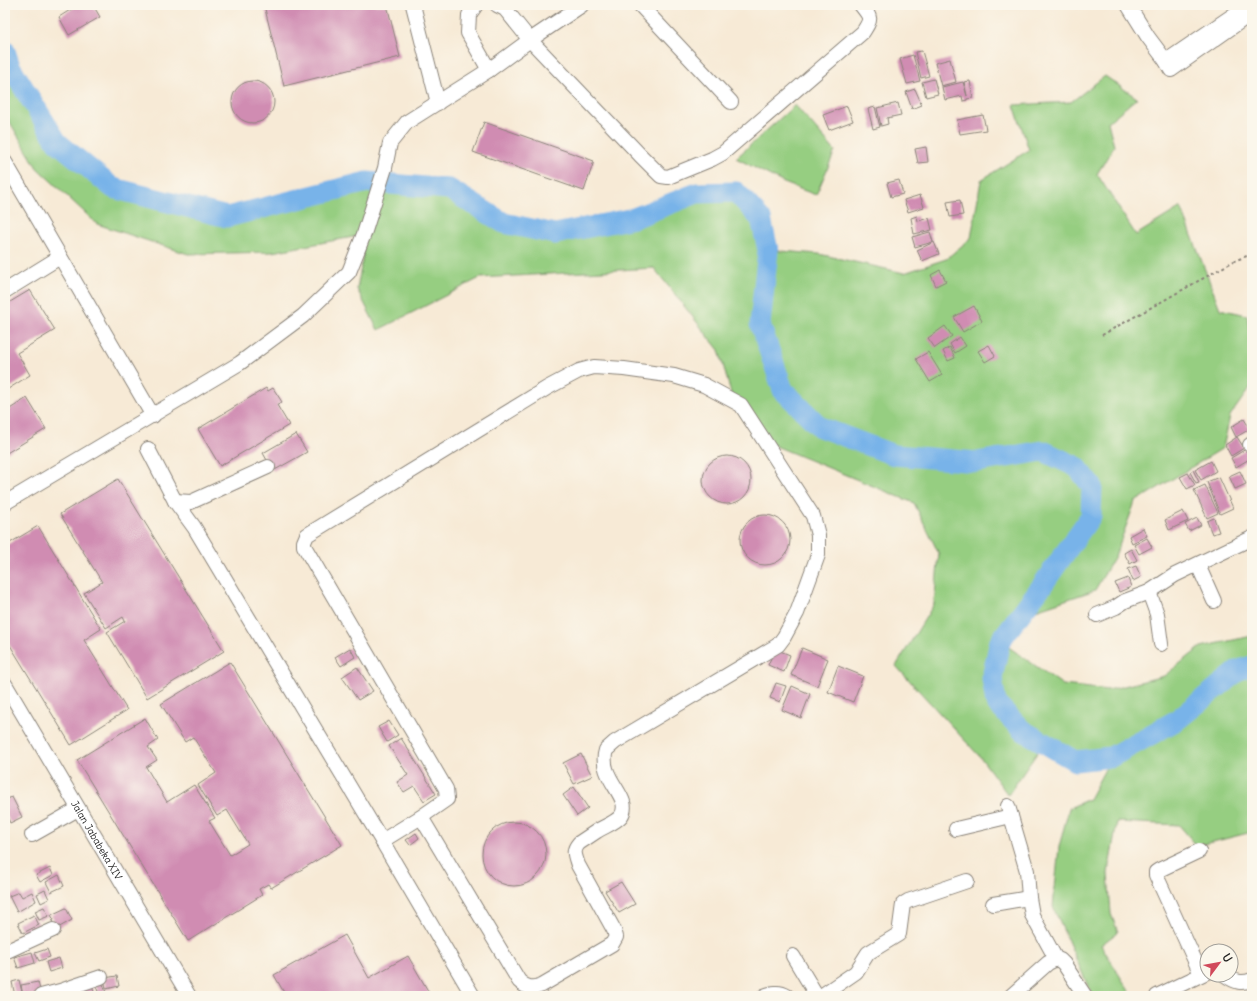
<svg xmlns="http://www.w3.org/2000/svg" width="1257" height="1001" viewBox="0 0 1257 1001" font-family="Delius,sans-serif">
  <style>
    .green { fill: #96ce81; stroke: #59754e }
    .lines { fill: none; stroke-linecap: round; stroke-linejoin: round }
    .river { stroke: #78b3e9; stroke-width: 21 }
    .building { fill: #d08cb2 }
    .minor-casing { stroke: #8a8379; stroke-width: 16 }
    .path { stroke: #8a8379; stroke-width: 2; stroke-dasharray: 3 3; stroke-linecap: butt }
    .minor { stroke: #fff; stroke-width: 14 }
    .labels { text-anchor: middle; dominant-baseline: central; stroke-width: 3; stroke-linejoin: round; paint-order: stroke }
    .street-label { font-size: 10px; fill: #1c1c1c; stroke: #fbf7ec }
  </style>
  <rect width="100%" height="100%" fill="#fbf7ec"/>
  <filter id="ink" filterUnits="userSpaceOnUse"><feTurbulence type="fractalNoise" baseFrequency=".025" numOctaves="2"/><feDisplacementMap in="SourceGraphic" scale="8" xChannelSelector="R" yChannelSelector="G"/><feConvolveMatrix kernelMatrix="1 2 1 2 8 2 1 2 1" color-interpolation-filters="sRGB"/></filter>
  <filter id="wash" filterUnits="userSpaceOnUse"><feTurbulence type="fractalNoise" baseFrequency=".012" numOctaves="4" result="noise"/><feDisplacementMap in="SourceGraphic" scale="16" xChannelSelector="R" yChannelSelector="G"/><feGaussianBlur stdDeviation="0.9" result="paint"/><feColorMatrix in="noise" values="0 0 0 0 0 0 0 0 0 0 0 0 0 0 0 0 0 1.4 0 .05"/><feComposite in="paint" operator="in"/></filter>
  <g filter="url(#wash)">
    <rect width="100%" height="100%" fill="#f7ead6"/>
    <g class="green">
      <path d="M5,51l5,15 47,76 56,46 114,29 140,-35 82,7 55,34 51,11 79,-16 63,-25 39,-1 25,27 7,31 51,4 85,19 42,-14 25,-21 10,-58 48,-30 -15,-45 57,-3 34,-26 32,22 -29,24 6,24 -17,28 39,61 45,-28 39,102 27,6 5,35v35l-22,31 -7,32 -88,54 -20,54 -20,34 -77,26 -18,25 63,44 45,5 56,-14 37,-29 51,-11v196l-55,14 -18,-21 -62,-3 -9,51 3,41 7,18 -17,13 31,51h-38l-6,-10 -35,-79 6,-60 10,-39 20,-9 22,-41 -36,3 -31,-18 -36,52 -27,-37 -85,-92 38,-62 5,-50 -25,-51 -141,-58 -38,-37 -16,-58 -65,-82 -174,10 -102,52 -21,-41 6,-33 1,-21 -92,17 -84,2 -91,-30 -60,-56 -32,-54z"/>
      <path d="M795,105l40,46 -19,44 -32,-12 -48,-25z"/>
    </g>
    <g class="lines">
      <path class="river" d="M5,51l5,15 47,76 56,46 114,29 140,-35 82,7 55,34 51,11 79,-16 63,-25 39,-1 25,27 7,31 -8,74 23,66 37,37 74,28 83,7 66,-11 34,16 15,19 -1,30 -50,71 -41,54 -8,37 4,25 26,27 53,31 36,-4 66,-37 62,-50 13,-4"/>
    </g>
    <g id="blocks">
      <g class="building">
        <path d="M78,5h15l7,12 -31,18 -10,-18z"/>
        <path d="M264,5h123l13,52 -116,29z"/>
        <path d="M922,51l7,25 -8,2 -6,-26z"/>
        <path d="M913,55l7,26 -13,3 -7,-25z"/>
        <path d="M950,59l6,23 -15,4 -6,-23z"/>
        <path d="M934,79l4,15 -12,3 -4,-15z"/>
        <circle cx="253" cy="102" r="21"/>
        <path d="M970,81l3,17 -6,1v1l-4,1 -1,-5 -17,4 -3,-13 21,-5 4,14 -3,-14z"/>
        <path d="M915,89l7,16 -10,4 -6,-17z"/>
        <path d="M898,103l3,12 -14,3 1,6 -7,2 -4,-18z"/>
        <path d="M847,106l6,15 -24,9 -6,-15z"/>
        <path d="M875,107l5,20 -7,2 -5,-20z"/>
        <path d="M983,115l3,15 -26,4 -3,-14z"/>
        <path d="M484,122l110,39 -10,30 -111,-39z"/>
        <path d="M926,147l2,15 -10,1 -3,-14z"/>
        <path d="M899,180l4,14 -12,3 -4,-14z"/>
        <path d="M920,195l4,12 -16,5 -4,-12z"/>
        <path d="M960,200l3,15 -13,2 -3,-15z"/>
        <path d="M917,216l1,5 11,-3 3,12 -18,4 -3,-16z"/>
        <path d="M930,232l3,10 -18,5 -3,-10z"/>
        <path d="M934,242l5,12 -17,7 -5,-11z"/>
        <path d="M940,270l6,11 -10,5 -5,-11z"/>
        <path d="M30,290l25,40 -38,23 13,22 -25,16v-86z"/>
        <path d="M974,306l8,15 -19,11 -9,-15z"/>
        <path d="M945,326l7,10 -17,12 -7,-10z"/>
        <path d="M960,337l6,9 -11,7 -5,-9z"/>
        <path d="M989,345l6,11 -10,6 -7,-11z"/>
        <path d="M950,347l5,11 -7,3 -5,-10z"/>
        <path d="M928,352l14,23 -12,7 -14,-23z"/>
        <path d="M266,388l2,3 5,-3 9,14 -5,3 12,20 -69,41 -22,-37z"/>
        <path d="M27,398l19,31 -41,25v-42z"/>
        <path d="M1244,419l6,10 -14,8 -5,-10z"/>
        <path d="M296,434l11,18 -34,19 -10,-18z"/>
        <path d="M1237,437l7,11 -13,8 -6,-11z"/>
        <path d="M1246,449l5,9 -15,9 -5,-9z"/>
        <circle cx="727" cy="480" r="24"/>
        <path d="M1211,461l5,10 -15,9 -6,-10z"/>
        <path d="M1193,470l6,12 -3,1 -6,-11z"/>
        <path d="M1240,471l6,13 -11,5 -6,-13z"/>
        <path d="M1188,473l7,12 -8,4 -7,-12z"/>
        <path d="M1219,477l14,31 -13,6 -13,-32z"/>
        <path d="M118,479l106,172 -77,47 -40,-66 18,-11 -2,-4 -17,11 -22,-35 18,-11 -42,-68z"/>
        <path d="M1205,485l13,28 -11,5 -13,-28z"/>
        <path d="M1183,511l5,10 -19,9 -4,-10z"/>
        <circle cx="765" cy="540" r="25"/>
        <path d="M1197,518l4,7 -12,6 -4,-7z"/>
        <path d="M1214,518l5,14 -7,2 -5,-13z"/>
        <path d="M38,526l63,103 -17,11 43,70 -56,35 -66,-108v-91z"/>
        <path d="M1143,528l4,8 -15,7 -3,-7z"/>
        <path d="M1147,538l5,9 -13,7 -5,-9z"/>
        <path d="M1131,549l6,11 -7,4 -6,-11z"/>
        <path d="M1136,566l5,11 -8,4 -5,-12z"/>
        <path d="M1128,578l3,9 -12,5 -4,-9z"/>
        <path d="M350,648l5,9 -14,9 -6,-9z"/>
        <path d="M802,648l26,11 -11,27 -26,-11z"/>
        <path d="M775,649l15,6 -6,17 -16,-7z"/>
        <path d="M230,662l112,183 -71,43 -3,-4 -9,5 3,6 -74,46 -111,-181 68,-42 13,22 -10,7 9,13 -11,7 21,35 27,-17 21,33 -6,3 21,34 18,-11 -21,-34 -10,6 -19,-31 18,-12 -23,-36 -8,5 -24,-38z"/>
        <path d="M838,666l25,10 -10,26 -25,-10z"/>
        <path d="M357,667l16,24 -15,9 -16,-23z"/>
        <path d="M776,683l10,3 -6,16 -10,-4z"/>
        <path d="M792,686l18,8 -9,24 -19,-8z"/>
        <path d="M389,721l9,14 -11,7 -9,-15z"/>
        <path d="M401,738l35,56 -12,7 -10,-15 -10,6 -7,-10 11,-7 -19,-29z"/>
        <path d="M581,754l11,22 -18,8 -11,-21z"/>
        <path d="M574,787l14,21 -11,8 -14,-21z"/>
        <path d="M12,797l10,20 -12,6 -5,-11v-12z"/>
        <circle cx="514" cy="854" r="32"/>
        <path d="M416,833l3,5 -9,7 -4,-5z"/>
        <path d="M50,868l3,7 -13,7 -4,-7z"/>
        <path d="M59,875l5,11 -13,6 -5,-10z"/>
        <path d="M621,882l14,22 -16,9 -14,-22z"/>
        <path d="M45,890l4,9 -8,4 -4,-9z"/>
        <path d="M19,892l3,5 10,-5 4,9 -19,11 -8,-16z"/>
        <path d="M44,907l5,9 -10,4 -4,-9z"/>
        <path d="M66,908l6,12 -16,9 -4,-8 2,-1 -3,-5z"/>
        <path d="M34,915l5,10 -16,8 -5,-10z"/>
        <path d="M345,935l24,43 39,-22 23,40h-145l-12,-21z"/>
        <path d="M47,949l3,8 -11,4 -4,-8z"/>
        <path d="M32,952l3,11 -17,5 -4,-11z"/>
        <path d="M59,958l3,10 -13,4 -3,-10z"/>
        <path d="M117,976l2,10 -13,3 -2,-11z"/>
        <path d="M101,979l6,16 -2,1h-5l-6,-14z"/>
        <path d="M19,980l4,16h-8l-3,-14z"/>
        <path d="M38,982l3,12 -18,2 -2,-11z"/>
        <path d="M92,984l3,12h-14l-3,-8z"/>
      </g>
    </g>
  </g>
  <g filter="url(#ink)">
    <use href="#blocks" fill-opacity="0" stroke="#8a8379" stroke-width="1"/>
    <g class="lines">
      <g class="minor-casing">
        <g id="minor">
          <path d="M413,5l25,98"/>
          <path d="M476,5l-7,10 -1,18 21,37"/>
          <path d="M497,5l8,4 25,31 110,115 21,21 7,1 44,-18 11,-6 140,-121c9,-14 8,-14 -2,-27"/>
          <path d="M640,5l91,97"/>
          <path d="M1128,5l20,32 18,24"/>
          <path d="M1248,5l-82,56 5,9 81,-57"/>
          <path d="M5,162l148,254"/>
          <path d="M5,291l55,-34"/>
          <path d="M1250,445l2,-1"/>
          <path d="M148,449l27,52 19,26 188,314 91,155"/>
          <path d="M175,501l16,1 77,-35"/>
          <path d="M5,503l235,-140 63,-47 46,-44 15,-38 21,-66 5,-25 17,-21 82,-52 41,-30 52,-35"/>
          <path d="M1198,565l16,36"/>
          <path d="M1149,592l8,22 4,30"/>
          <path d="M1097,615l19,-8 9,-6 24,-9 26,-17 77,-37"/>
          <path id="s1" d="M5,684l184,312"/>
          <path d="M1008,806l19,65 2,27 3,17 24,44"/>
          <path d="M956,829l55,-13"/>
          <path d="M32,835l46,-26"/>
          <path d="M382,841l39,-24 26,-18 -1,-10 -142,-243v-4l3,-7 240,-147 32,-17 15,-4 30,2 50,7 30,9 37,20 72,111 5,19v20l-21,58 -13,24 -6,8 -163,97 -9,8c-9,29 28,47 15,66 -6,7 -16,10 -24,15 -6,4 -12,8 -18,12 -7,8 -4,12 -1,22l36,65 2,7 -4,7 -70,41c-9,4 -16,3 -23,-4l-98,-164"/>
          <path d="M1199,851l-40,19 -3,2v3l45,99"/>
          <path d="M993,904l36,-6"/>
          <path d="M5,952l48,-22"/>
          <path d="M793,956l24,40"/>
          <path d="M1225,975c10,7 16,9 27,5"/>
          <path d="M41,996l19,-5 41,-14"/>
          <path d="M764,996c8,-3 15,-5 23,0"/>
          <path d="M821,996l35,-24 12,-19 31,-19 4,-30 5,-3 59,-20"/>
          <path d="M1011,996l37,-33 8,-4 4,1 4,4 21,32"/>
          <path d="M1157,996l50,-24"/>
        </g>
      </g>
      <path class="path" d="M1102,335l132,-74 18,-7"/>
      <use href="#minor" class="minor"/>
    </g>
  </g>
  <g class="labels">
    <g class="street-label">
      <text stroke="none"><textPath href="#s1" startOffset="181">Jalan Jababeka XIV</textPath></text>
    </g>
  </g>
  <rect width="1257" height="1001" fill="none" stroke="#fbf7ec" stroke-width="20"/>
  <g transform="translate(1219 963) rotate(58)"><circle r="19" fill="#fbf7ec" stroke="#a29f99"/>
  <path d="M0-3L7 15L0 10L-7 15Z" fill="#d1495b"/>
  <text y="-6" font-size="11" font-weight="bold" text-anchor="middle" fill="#1c1c1c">U</text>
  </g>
</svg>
